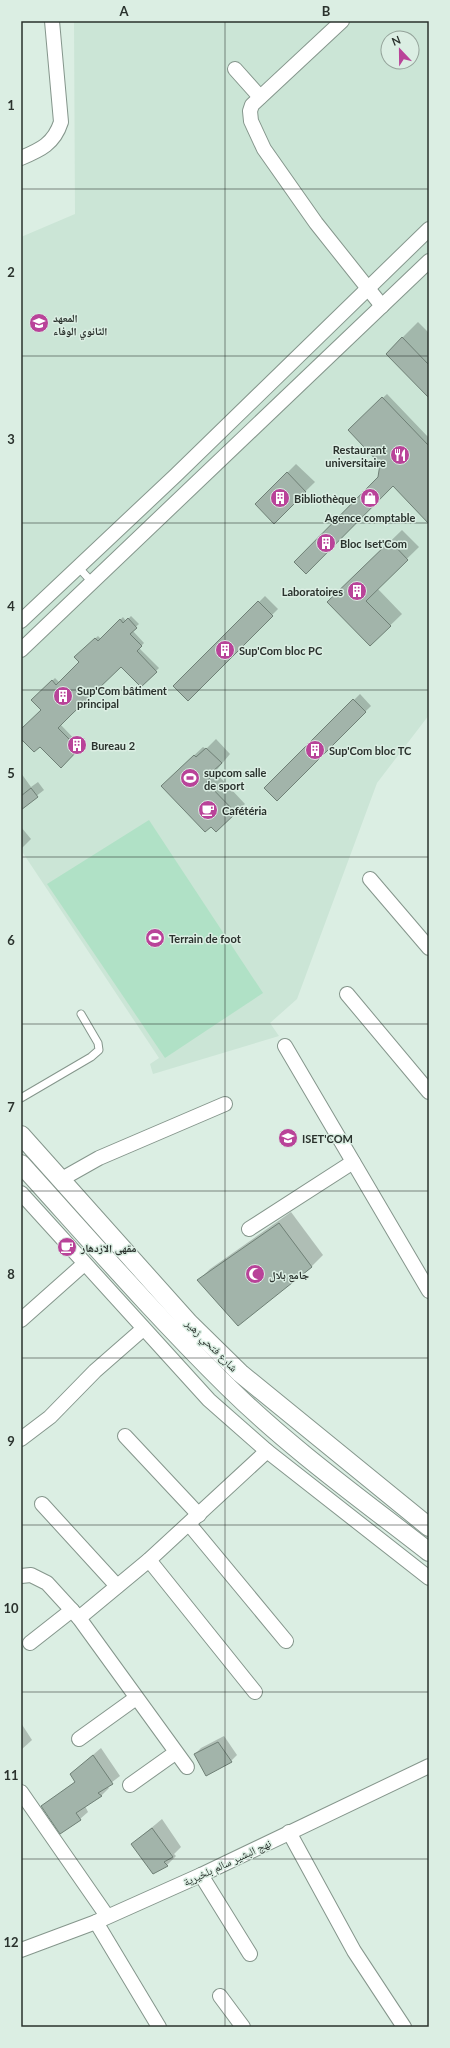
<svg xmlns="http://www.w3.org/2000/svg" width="450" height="2048" viewBox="0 0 450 2048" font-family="Lato,'Noto Naskh Arabic',sans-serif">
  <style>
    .built { fill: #cbe5d6; fill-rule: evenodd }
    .green { fill: #b0e1c6 }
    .shadow { fill: #0003 }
    .building { fill: #a2b4aa; stroke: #6f8076 }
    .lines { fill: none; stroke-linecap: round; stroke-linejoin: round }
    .service-casing { stroke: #85968c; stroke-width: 9 }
    .minor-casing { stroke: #85968c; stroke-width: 16 }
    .tertiary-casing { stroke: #85968c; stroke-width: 20 }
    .service { stroke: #fff; stroke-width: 7 }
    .minor { stroke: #fff; stroke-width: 14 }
    .tertiary { stroke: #fff; stroke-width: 18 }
    .grid { fill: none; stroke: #2a322d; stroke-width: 1; stroke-opacity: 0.55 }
    .labels { text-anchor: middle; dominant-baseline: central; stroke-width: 3; stroke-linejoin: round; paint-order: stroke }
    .poi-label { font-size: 11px; font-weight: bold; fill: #2a322d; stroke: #dbeee3; text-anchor: start }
    .street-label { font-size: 11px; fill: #2a322d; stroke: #dbeee3 }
    .neatline { fill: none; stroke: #2a322d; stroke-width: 1.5 }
    .grid-label { font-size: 13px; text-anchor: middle; font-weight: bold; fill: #2a322d }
  </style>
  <rect width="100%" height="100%" fill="#dbeee3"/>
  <path class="built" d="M74,21h355v694l-52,68 -80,216 -27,24 9,13 -126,38 -3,-10 9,-6 -138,-208v-613l54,-23zM388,38h24v24h-24z"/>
  <path class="green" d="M149,820l114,173 -98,65 -118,-174z"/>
  <g class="shadow">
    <path d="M418,322l11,11v64l-37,-49z"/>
    <path d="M387,394l42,44v80l-36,-33 -14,-8 2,-14 -32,-33z"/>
    <path d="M296,464l19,18 -41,40 -18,-18z"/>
    <path d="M402,530l17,17 -42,41 25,26 -32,31 -42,-43z"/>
    <path d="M265,596l13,13 -90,90 -13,-13z"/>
    <path d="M131,616l8,8 -7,6 12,13 -5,5 20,20 -18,18 -20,-21 -61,59 20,21 -19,21 -21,-21 -16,-5 -2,2 -1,-11 21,-21 -9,-10 22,-22 5,5 20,-21 -5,-5 23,-21 3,3 22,-22 3,4z"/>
    <path d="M360,694l11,12 -94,93 -11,-11z"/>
    <path d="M216,739l14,15 -15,18 30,32 -29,27 -45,-54 32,-30 3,2z"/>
    <path d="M21,773l10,14 7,-5 6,8 -23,18z"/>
    <path d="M21,827l10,12 -10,10z"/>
    <path d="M291,1212l32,43 -11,11 -113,14 11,-11z"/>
    <path d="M21,1723l11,17 -11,10z"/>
    <path d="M224,1736l13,19 -6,6 -36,-7 6,-6z"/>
    <path d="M101,1748l19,28 -13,10 2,2 -8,8 -16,10 3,6 -8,7 -38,-13 34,-25 3,-14z"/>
    <path d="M162,1819l19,28 -7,7 2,2 -9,9 -35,-21z"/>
  </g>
  <g class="building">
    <path d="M402,337l27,28v33l-43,-44z"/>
    <path d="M382,397l47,49v78l-36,-38 -87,88 -12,-12 84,-85 2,-13 -32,-34z"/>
    <path d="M287,472l19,20 -32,32 -19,-20z"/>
    <path d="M390,541l18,19 -42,41 25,25 -21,20 -43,-44z"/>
    <path d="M258,601l15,15 -85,85 -15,-15z"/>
    <path d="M128,618l9,10 -7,6 12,12 -5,5 20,21 -16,15 -20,-20 -49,47 -14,14 21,21 -18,19 -21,-21 -6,5 -13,-13v-10l20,-19 -10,-10 21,-20 4,5 23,-23 -5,-5 21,-19 3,3 22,-22 3,4z"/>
    <path d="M353,699l13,13 -89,89 -13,-13z"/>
    <path d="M206,748l16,15 -10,9 2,2 -8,8 30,31 -20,19 -5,-5 -6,5 -44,-46 33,-31 2,2z"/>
    <path d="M31,788l7,9 -17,13v-14z"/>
    <path d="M279,1223l33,44 -74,59 -41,-46z"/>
    <path d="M218,1742l14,20 -26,14 -12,-22z"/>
    <path d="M93,1755l20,29 -15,9 4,3 -26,17 5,7 -21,14 -19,-28 34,-24 -5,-8z"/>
    <path d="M152,1828l21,29 -9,5 4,4 -15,8 -22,-30z"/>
  </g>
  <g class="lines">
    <g class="service-casing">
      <g id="service">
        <path d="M78,567l14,15"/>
        <path d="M21,1098l70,-41 8,-7 -1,-7 -17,-29"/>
      </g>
    </g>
    <g class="minor-casing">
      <g id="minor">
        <path d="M342,21l-90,84 -2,6 1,10 13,28 52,74 66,83"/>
        <path d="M235,69l25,28"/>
        <path d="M21,158c19,-8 33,-14 40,-36l-9,-101"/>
        <path d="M21,621l155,-146 253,-246"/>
        <path d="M21,650l408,-389"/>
        <path d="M370,879l59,69"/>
        <path d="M347,994l82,98"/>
        <path d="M285,1046l144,245"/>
        <path d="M60,1180l39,-22 126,-54"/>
        <path d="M21,1193l188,207 58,51 162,127"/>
        <path d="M249,1229l104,-67"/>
        <path d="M21,1320l63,-56"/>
        <path d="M125,1436l74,79"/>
        <path d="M21,1439l29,-22 45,-46 48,-42"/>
        <path d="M42,1504l75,82"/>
        <path d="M189,1524l97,117"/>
        <path d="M149,1560l106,132"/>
        <path d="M21,1576l10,-1 16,8 32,35 108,149"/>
        <path d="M79,1618l70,-58 118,-109"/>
        <path d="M30,1643l42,-33"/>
        <path d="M79,1739l57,-41"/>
        <path d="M130,1785l45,-32"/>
        <path d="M21,1792l86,124"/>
        <path d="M289,1832l65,119 50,76"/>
        <path d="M201,1875l49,79"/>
        <path d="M96,1922l63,105"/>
        <path d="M21,1950l75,-28 105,-47 228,-109"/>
        <path d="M220,1996l23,31"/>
      </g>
    </g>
    <g class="tertiary-casing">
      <g id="tertiary">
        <path d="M21,1135l168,188 51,50 189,154"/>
        <path d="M21,1164c68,75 135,152 207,223 62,61 133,112 201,165"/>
      </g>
    </g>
    <use href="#service" class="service"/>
    <use href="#minor" class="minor"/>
    <use href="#tertiary" class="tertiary"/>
  </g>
  <path class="grid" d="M225,21v2006M21,189h408M21,356h408M21,523h408M21,690h408M21,857h408M21,1024h408M21,1191h408M21,1358h408M21,1525h408M21,1692h408M21,1859h408"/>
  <defs>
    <g id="school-disc" transform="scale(1)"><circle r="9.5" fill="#b94399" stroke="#dbeee3"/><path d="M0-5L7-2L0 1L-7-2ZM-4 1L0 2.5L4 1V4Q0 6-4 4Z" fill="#fff"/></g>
    <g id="restaurant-disc" transform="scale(1)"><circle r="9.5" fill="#b94399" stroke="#dbeee3"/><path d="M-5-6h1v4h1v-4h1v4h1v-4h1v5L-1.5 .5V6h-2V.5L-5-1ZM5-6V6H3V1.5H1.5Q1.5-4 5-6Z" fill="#fff"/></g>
    <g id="building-disc" transform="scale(1)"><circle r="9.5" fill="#b94399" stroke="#dbeee3"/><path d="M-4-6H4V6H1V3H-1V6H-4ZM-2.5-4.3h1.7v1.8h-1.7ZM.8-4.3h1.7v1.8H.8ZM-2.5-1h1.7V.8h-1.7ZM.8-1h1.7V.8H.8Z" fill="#fff"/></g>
    <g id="shop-disc" transform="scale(1)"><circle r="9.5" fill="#b94399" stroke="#dbeee3"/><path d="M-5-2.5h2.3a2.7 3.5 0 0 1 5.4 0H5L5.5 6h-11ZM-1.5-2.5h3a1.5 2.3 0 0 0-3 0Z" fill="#fff"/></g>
    <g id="stadium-disc" transform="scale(1)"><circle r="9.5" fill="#b94399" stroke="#dbeee3"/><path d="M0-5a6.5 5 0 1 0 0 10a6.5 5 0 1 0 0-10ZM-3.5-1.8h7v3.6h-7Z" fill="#fff"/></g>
    <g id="cafe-disc" transform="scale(1)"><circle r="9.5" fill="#b94399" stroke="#dbeee3"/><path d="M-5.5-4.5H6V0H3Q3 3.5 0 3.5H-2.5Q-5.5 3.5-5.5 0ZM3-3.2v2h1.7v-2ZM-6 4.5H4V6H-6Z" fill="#fff"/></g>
    <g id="mosque-disc" transform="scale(1)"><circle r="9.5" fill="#b94399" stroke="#dbeee3"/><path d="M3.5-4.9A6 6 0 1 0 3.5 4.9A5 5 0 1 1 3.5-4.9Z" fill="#fff"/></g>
  </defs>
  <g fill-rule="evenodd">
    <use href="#school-disc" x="39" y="323"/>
    <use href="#restaurant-disc" x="400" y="455"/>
    <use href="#building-disc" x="280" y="498"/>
    <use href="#shop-disc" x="370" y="498"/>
    <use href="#building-disc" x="326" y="543"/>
    <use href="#building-disc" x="357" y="591"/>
    <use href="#building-disc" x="225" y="650"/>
    <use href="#building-disc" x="63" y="696"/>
    <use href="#building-disc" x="77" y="745"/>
    <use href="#building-disc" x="315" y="750"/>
    <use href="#stadium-disc" x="190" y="778"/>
    <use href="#cafe-disc" x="208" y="810"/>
    <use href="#stadium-disc" x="155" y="938"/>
    <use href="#school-disc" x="288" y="1138"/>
    <use href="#cafe-disc" x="67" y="1247"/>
    <use href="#mosque-disc" x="255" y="1274"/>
  </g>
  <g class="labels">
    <g class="poi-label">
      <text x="53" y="317">المعهد<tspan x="53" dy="13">الثانوي الوفاء</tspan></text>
      <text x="386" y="449" text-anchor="end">Restaurant<tspan x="386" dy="13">universitaire</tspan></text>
      <text x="294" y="498">Bibliothèque</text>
      <text x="370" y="517" text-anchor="middle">Agence comptable</text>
      <text x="340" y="543">Bloc Iset'Com</text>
      <text x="343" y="591" text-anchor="end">Laboratoires</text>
      <text x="239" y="650">Sup'Com bloc PC</text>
      <text x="77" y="690">Sup'Com bâtiment<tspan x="77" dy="13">principal</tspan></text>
      <text x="91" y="745">Bureau 2</text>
      <text x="329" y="750">Sup'Com bloc TC</text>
      <text x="204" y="772">supcom salle<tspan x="204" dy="13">de sport</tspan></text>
      <text x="222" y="810">Cafétéria</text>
      <text x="169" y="938">Terrain de foot</text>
      <text x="302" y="1138">ISET'COM</text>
      <text x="81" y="1247">مقهى الازدهار</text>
      <text x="269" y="1274">جامع بلال</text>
    </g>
    <g class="street-label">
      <text transform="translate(212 1345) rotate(45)">شارع فتحي زهير</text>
      <text transform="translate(227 1862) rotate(-25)">نهج البشير سالم بلخيرية</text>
    </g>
  </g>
  <rect width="450" height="2048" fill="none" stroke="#dbeee3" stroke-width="44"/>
  <g transform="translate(400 50) rotate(338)"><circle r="19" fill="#dbeee3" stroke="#94a39a"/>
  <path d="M0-3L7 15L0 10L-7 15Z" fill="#b94399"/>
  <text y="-6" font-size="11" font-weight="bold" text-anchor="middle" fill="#2a322d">N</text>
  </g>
  <rect x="22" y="22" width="406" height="2004" class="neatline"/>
  <g class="grid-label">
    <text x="124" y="16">A</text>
    <text x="326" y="16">B</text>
    <text x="11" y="110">1</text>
    <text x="11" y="277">2</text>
    <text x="11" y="444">3</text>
    <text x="11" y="611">4</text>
    <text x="11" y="778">5</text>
    <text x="11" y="945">6</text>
    <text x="11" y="1112">7</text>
    <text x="11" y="1279">8</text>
    <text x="11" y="1446">9</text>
    <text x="11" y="1613">10</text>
    <text x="11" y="1780">11</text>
    <text x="11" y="1947">12</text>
  </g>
</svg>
